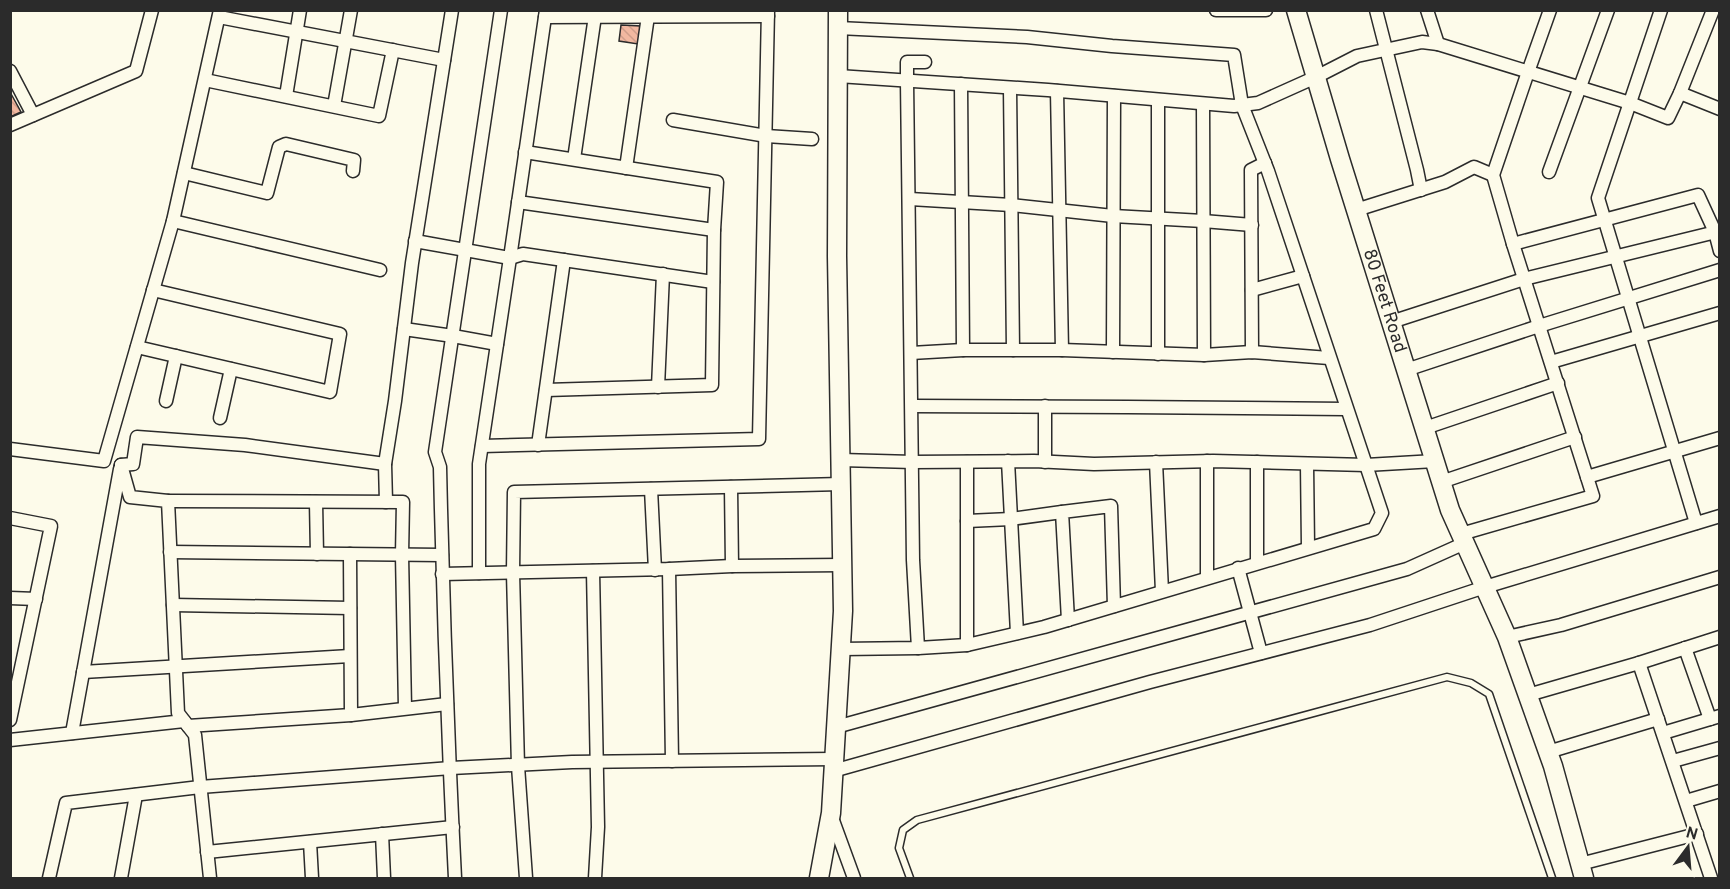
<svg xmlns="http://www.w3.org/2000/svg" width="1730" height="889" viewBox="0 0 1730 889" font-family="Overpass,sans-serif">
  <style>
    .building { fill: url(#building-back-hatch); stroke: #2b2b2b; stroke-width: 1.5 }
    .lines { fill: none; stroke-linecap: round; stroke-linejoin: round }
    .lane-casing { stroke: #2b2b2b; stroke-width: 9 }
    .street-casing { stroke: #2b2b2b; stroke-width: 15 }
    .secondary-casing { stroke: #2b2b2b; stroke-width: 21 }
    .lane { stroke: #fdfbea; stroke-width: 6 }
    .street { stroke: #fdfbea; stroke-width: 12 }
    .secondary { stroke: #fdfbea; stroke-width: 18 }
    .labels { text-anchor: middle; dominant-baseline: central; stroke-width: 4.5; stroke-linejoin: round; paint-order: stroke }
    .street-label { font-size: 18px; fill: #2b2b2b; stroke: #fdfbea }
  </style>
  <defs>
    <pattern id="building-back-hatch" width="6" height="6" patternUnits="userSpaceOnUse" patternTransform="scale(1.5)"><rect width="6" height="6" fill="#f2b8a0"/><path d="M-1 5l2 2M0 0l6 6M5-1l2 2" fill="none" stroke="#d09e8a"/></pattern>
  </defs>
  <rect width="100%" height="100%" fill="#fdfbea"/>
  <g class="building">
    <path d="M621,25l20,1 -3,18 -19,-3z"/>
    <path d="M10,92l11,20 -11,5z"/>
  </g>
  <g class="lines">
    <g class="lane-casing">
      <path id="lane" d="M910,878l-11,-30 4,-18 14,-10 530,-143 24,6 18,11 63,184"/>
    </g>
    <g class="street-casing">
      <g id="street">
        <path d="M1216,10h50"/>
        <path d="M1376,10l41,160 4,20"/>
        <path d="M1427,10l11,34"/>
        <path d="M1661,10l-63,188 98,325"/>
        <path d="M219,17l225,43"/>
        <path d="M545,17l223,-1"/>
        <path d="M838,28l189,9 85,9 122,9 8,50 26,66 114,342 -8,16 -330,98 -77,18 -49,3 -77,1"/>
        <path d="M10,71l23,44"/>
        <path d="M838,76l210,14 186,16 24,-3 58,-26 41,-21 65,-14 16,2 192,59 38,15 12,-25 40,16"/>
        <path d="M205,80l174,36 14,-66"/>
        <path d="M961,84l2,266"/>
        <path d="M1010,88l3,262"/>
        <path d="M1057,91l5,259"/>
        <path d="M1680,93l33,-83"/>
        <path d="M286,96l14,-86"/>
        <path d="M1203,104l1,251"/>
        <path d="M334,106l17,-96"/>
        <path d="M673,120l93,16 46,3"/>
        <path d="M10,125l126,-54 16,-61"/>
        <path d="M525,152l192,30 -3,48 -2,155 -166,5"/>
        <path d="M574,159l21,-143"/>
        <path d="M626,168l22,-152"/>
        <path d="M1549,172l59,-162"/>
        <path d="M184,173l83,20 12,-46 7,-3 68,16 -1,11"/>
        <path d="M910,199l101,6 102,11 90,5 49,4"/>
        <path d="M518,202l196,28"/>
        <path d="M1356,210l89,-28 29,-15 19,8"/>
        <path d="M173,221l207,49"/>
        <path d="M415,241l95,17 13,-4 190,28"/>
        <path d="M1513,244l185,-49 17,37 5,19"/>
        <path d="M1252,290l51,-14"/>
        <path d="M1391,322l133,-43 196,-48"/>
        <path d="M404,329l49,7 44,8"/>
        <path d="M137,347l193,45 10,-58 -187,-44"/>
        <path d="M1113,352l1,-256"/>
        <path d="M1252,352l-1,-182 14,-7"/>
        <path d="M911,353l52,-3h99l142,5 48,-3 77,6"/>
        <path d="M1158,354v-254"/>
        <path d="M1551,362l169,-49"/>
        <path d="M1406,370l133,-44 181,-56"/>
        <path d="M658,387l5,-113"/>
        <path d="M166,401l10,-45"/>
        <path d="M912,406c145,0 289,2 434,3"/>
        <path d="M220,418l11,-49"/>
        <path d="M1425,428l133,-45"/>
        <path d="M538,445l26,-185"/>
        <path d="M482,446l277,-7 9,-429"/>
        <path d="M10,449l94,12 69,-240 47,-211"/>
        <path d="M841,460l72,2 121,-1 60,3 119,-3 153,4 69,-4"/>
        <path d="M1008,461l9,172"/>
        <path d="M1207,461v117"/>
        <path d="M967,462v183"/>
        <path d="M1045,462v-56"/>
        <path d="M1156,462l6,129"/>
        <path d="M1307,464l1,83"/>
        <path d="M121,465l9,32 38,4 10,212 17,22 15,143"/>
        <path d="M121,465l12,-1 4,-27 108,8 140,19"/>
        <path d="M1587,477l133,-39"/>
        <path d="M1441,482l134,-45"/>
        <path d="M731,487l1,79"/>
        <path d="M651,489l4,81"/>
        <path d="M168,501l235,1 -1,53 3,153"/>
        <path d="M316,502l1,52"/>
        <path d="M386,502l-1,-38 10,-63 17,-138 40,-253"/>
        <path d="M10,518l41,8 -41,194"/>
        <path d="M967,521l44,-2 51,-7"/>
        <path d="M1461,534l132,-38 -80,-252 -20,-69 35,-103 22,-62"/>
        <path d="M170,552l272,3"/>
        <path d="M1257,563v-101"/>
        <path d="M1238,568l23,85"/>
        <path d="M669,569l3,192"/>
        <path d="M593,571l5,256 -3,51"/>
        <path d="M479,573v-109l31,-206 36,-248"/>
        <path d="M442,574l227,-5 63,-3 110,-1"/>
        <path d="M10,598l26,1"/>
        <path d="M173,605l177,3"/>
        <path d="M1068,620l-6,-108 49,-6 3,100"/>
        <path d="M1507,637l54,-12 159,-48"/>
        <path d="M918,648l-5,-88 -6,-479v-19h18"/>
        <path d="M1685,648l25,71"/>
        <path d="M1639,663l81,-26"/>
        <path d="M83,672l267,-16"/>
        <path d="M1528,695l111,-32 72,215"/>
        <path d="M351,715l96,-11"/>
        <path d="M188,726l163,-11 -1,-161"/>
        <path d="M836,727l571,-158 58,-26"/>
        <path d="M72,733l48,-264"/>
        <path d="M1663,733l57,-17"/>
        <path d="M10,740l174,-19"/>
        <path d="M1548,752l110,-33"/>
        <path d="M1673,761l47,-13"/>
        <path d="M833,771l317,-89 220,-57 115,-38 235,-71"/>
        <path d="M1686,801l34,-10"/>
        <path d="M831,815l23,63"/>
        <path d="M382,834l2,44"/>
        <path d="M310,842l2,36"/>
        <path d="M207,852l246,-25"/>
        <path d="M1580,864l117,-30"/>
        <path d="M49,878l17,-75 134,-16 251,-19 121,-6 262,-3"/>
        <path d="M121,878l15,-83"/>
        <path d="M455,878c-7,-137 -12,-274 -15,-411l-5,-15 66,-442"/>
        <path d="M526,878l-8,-112 -5,-193 1,-81 327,-8"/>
      </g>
    </g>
    <g class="secondary-casing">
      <g id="secondary">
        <path id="s1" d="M1296,10l44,149 110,351 57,127 46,129 31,112"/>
        <path d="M819,878l12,-65 12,-202 -6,-355 1,-246"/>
      </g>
    </g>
    <use href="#lane" class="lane"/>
    <use href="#street" class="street"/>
    <use href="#secondary" class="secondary"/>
  </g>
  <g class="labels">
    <g class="street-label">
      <text stroke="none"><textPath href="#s1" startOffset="304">80 Feet Road</textPath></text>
    </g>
  </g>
  <rect width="1730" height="889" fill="none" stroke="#2b2b2b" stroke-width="24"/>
  <g transform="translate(1688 847) rotate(16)" stroke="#fdfbea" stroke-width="4.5" paint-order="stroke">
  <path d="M0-4.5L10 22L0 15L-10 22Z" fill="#2b2b2b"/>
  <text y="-9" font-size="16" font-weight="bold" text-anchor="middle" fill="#2b2b2b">N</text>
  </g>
</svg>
